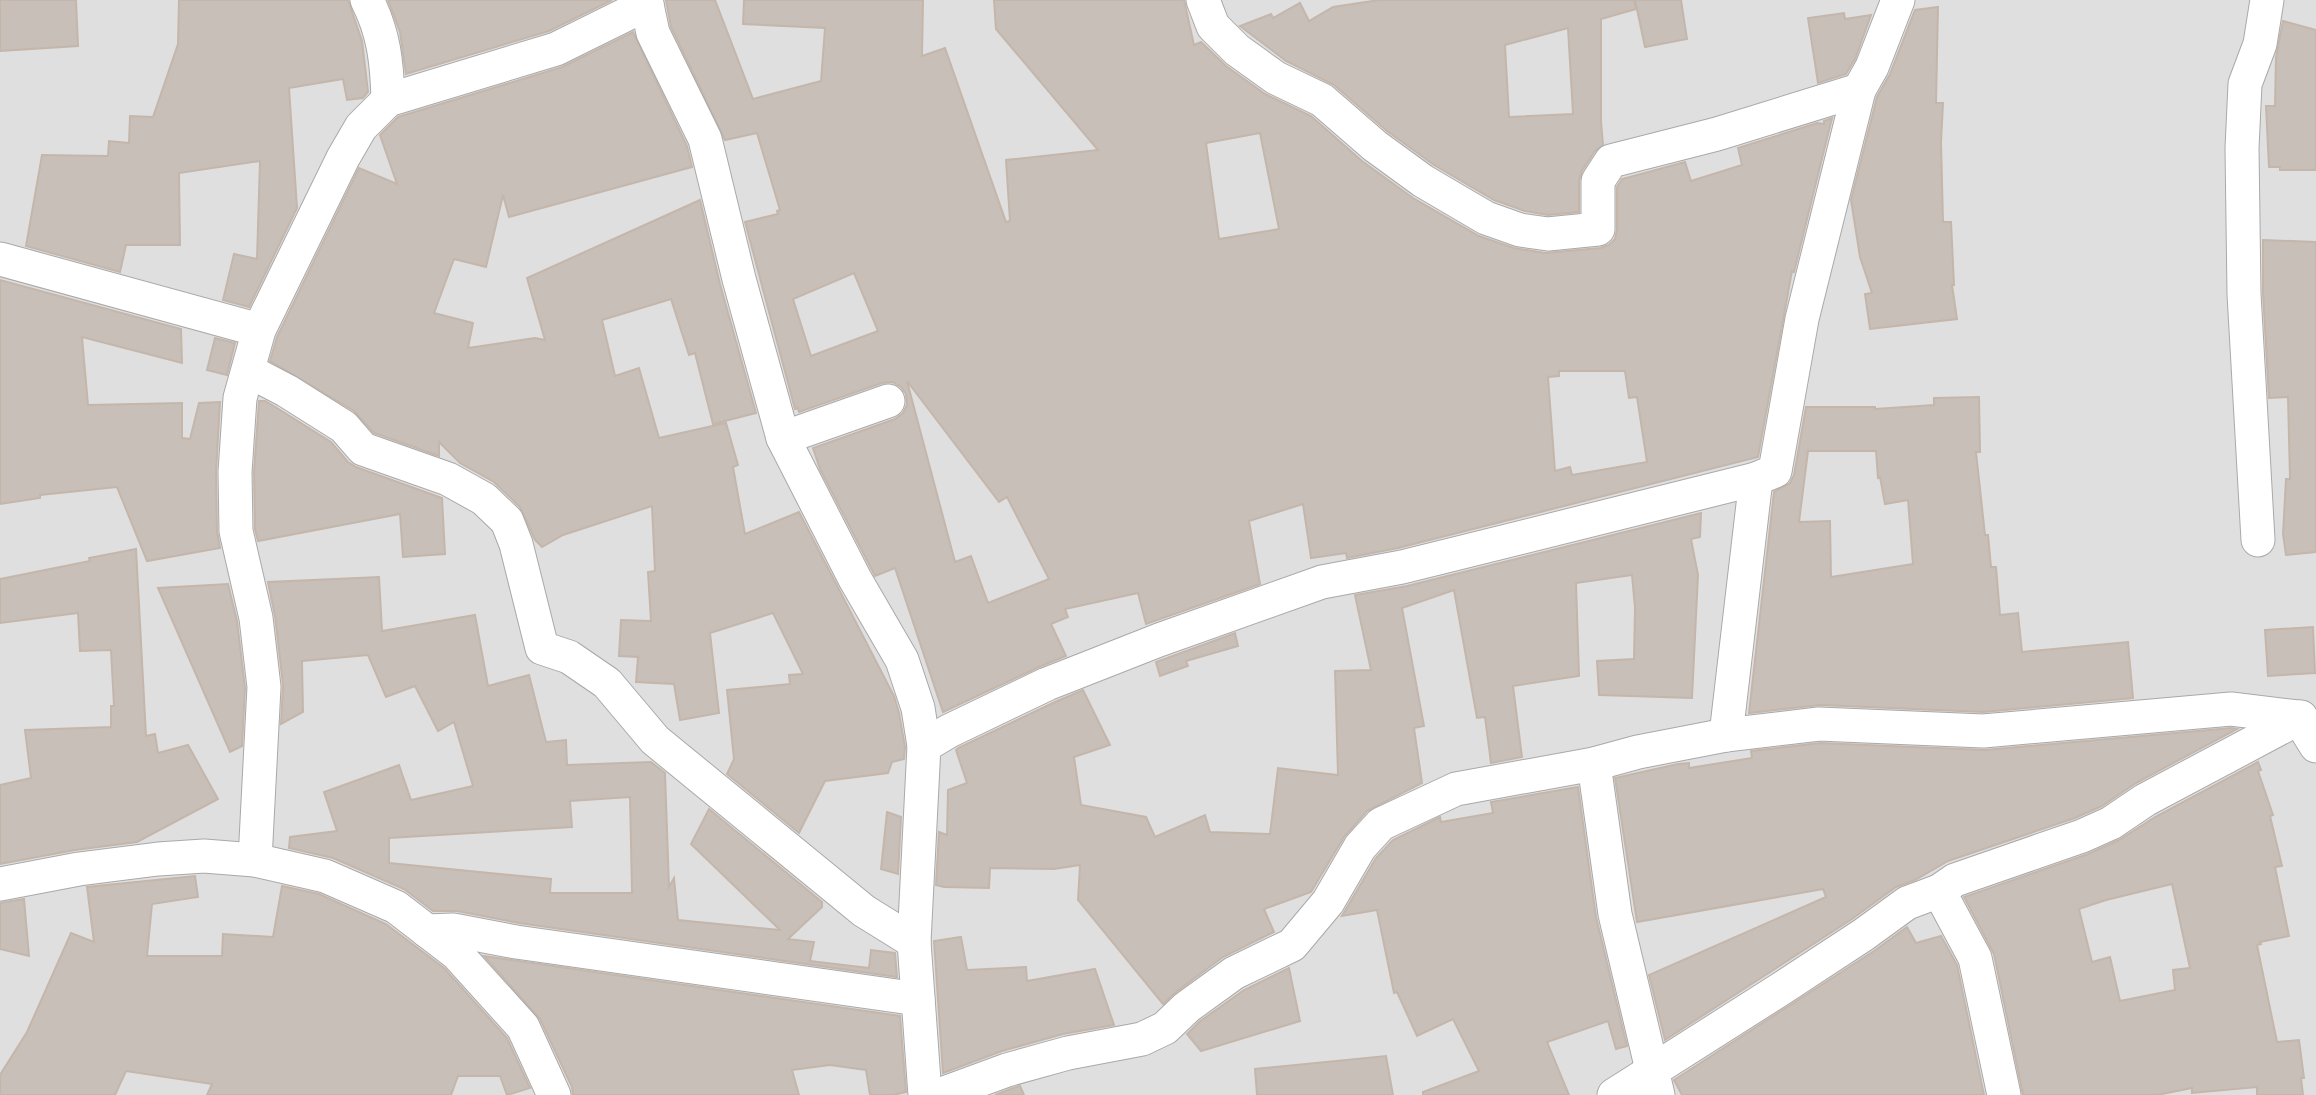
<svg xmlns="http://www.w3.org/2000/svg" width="2316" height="1095" viewBox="0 0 2316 1095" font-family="'DM Sans',sans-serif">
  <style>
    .residential { fill: #e0dfdf }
    .building { fill: #c7bfb8; stroke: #c4b6ab; stroke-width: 2; fill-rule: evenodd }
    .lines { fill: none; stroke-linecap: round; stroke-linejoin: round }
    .street-casing { stroke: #a9a9a9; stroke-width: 35 }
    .street { stroke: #fff; stroke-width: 33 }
  </style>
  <rect width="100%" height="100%" fill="#f2efe9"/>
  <rect class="residential" x="0" y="0" width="2316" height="1095"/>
  <g class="building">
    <path d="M0,0h76l2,46 -78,5z"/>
    <path d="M179,0h169l14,41 6,51 -5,6 -16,2 -4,-21 -54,9 8,120 -48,99 -26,-7 11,-46 23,5 3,-98 -81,12 1,72h-54l-6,27 -94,-26 16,-91 66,1 1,-15 20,2 1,-27 23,1 25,-73z"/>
    <path d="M388,0h224l-63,31 -143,43 -6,-42z"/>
    <path d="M666,0h49l38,99 68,-18 4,-53 -82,-4 1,-24h179l-1,56 23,-8 61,174 4,-1 -4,-61 92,-10 -102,-121 -2,-29h190l10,45 7,-3 25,24 39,28 46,22 51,45 51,37 66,38 35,12 31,5 55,-5 9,-3 6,-6 2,-9v-43l5,-8 63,-17 6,19 51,-16 -4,-17 79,-25 7,1v-3l8,-3 -38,154 -2,-1 -34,186 -360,91 -51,10 -1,-5 -35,5 -8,-54 -54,17 11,63 -114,40 -8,-31 -73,16 3,8 -17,7 15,32 -27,11 -96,45 -48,-144 -20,8 -55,-107 -7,-21 82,-29 8,-6 4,-8 -1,-11 -5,-7 -9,-5 -10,1 -83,29 -1,-4 -3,1 -50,-187 33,-8 -1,-3 3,-1 -23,-77 -32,7 -54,-113zM1260,133l19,96 -60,10 -13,-96zM854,273l24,58 -67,25 -18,-57zM1559,371h66l4,27 8,-1 10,65 -75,13 -2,-8 -15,4 -7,-94 11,-1zM907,381l92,121 8,-5 42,82 -61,24 -17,-47 -16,6z"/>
    <path d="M1379,0h255l2,9 -35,10v102l2,24 -8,6 -13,20 -3,10v31l-31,3 -23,-4 -31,-11 -60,-35 -47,-34 -53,-46 -48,-24 -46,-35 31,-12 2,4 27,-15 9,18 24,-14zM1568,28l5,86 -64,3 -4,-72z"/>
    <path d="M1635,0h46l6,39 -42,8z"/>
    <path d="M1938,7l-2,96h7l-2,39 2,80h8l3,63h-2l5,34 -87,10 -5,-35 7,-1 -12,-36 -9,-57 26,-103 13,-23 25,-64z"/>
    <path d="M1844,13l1,6 26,-4 -16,44 -9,15 -28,9 -10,-65z"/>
    <path d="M2283,21l33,9v140h-36v-3h-11l-3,-61h9l1,-49z"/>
    <path d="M633,32l54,114 5,21 -183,50 -6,-22 -17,72 -32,-8 -20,54 39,10 -5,25 67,-10 10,2 -18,-62 173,-78 20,84 36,129 -43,11 -18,-71 -6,2 -18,-56 -69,21 13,56 24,-8 20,70 67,-15 12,42 -5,2 12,67 54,-22 95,184 5,17 6,34 -1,12 -12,3 -4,11 -63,8 -26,52 -72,-59 7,-15 -7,-69 63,-6 -1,-9 14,-1 -30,-61 -63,20 9,80 -39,7 -6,-36 -38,-2 2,-25 -19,-1 2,-36 30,1 -3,-49 7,-1 -3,-65 -89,29 -21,12 -7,-7 -15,-33 -26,-25 -34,-19 -21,-21v14l-65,-23 -20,-22 -84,-50 7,-24 82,-169 38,16 -17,-49 18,-18 164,-50z"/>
    <path d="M2263,240l53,2v310l-30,3 -3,-21 3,-55h4l-2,-82 -19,1 -6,-105z"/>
    <path d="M0,280l181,49 1,34 -100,-26 6,68 94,-2v35l8,1 9,-36 21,-1 -4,70 1,59 3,17 -73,13 -30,-74 -77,8v3l-40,6z"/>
    <path d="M215,338l20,5 -8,32 -20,-5z"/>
    <path d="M1979,397l1,55h-4l9,83h3l3,32h5l4,48 18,-2 4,39 106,-10 5,56 -150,14 -163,-7 -71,8 25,-221 16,-9 4,-8 12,-68h69v2l59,-4v-7zM1808,451h68l2,27 2,-1 5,27 23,-4 5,64 -82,13 -1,-56 -31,1z"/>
    <path d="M259,401h6l12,7 54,34 17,20 8,5 86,31 3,56 -42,3 -3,-43 -142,27 -3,-12 -1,-57z"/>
    <path d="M1701,513l-1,24 -9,2 7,36 -6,123 -93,-3 -2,-34 37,-2 1,-51 -3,-33 -56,8 3,93 -66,10 9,71 -31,6 -6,-46 -8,1 -23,-128 -52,18 22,118 -10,2 8,55 -55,28 -23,26 -33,55 -47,17 10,23 -51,25 -47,35 -13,12 -85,-104 2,-35 -26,4 -64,-1 -1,20 -45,-1 -8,-2 3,-53 8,3 1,-45 19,-7 -11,-33 2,-2 97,-46 28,-12 27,55 -36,12 7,48 65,12 9,20 50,-22 5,17 60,2 8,-66 60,7 -3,-104 36,-1 -16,-75 52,-9z"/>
    <path d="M136,549l10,187 9,-2 3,19 30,-8 30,54 -81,43 -62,8 -75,14v-79l31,-7 -6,-48 86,-3v-21h3l-3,-56 -31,1 -2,-38 -78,10v-44l90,-18 -1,-3z"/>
    <path d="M379,577l3,54 93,-16 13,71 41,-11 17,67 20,-2 1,25 84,-3 14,11 4,114 5,-9 4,42 102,10 -89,-86 18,-35 113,93v5l-34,32 26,3 -4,19 59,7 2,-18 24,3 2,24 -378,-54 -62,-12h-24l-29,-22 -71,-31 -44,-10 1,-11 47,-6 -13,-39 75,-27 12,35 62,-14 -19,-64 -16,9 -23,-45 -29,11 -18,-42 -66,6 1,51 -22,12 2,-39 -8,-69 -7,-34zM630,797l2,96h-82l1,-14 -162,-16v-25l183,-11 -2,-26z"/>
    <path d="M228,584l9,37 8,67 -3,58 -12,6 -72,-164z"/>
    <path d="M2313,627l2,46 -47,3 -3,-46z"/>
    <path d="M1235,633l3,13 -52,15 2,5 -28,10 -4,-14z"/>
    <path d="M2231,728l6,1 -101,54 -34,23 -27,12 -127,43 -33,19 -19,7 -44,32 -187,121 -16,-65 177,-78 -3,-8 -186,33 -22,-144 63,-14 11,-1v5l63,-10 -1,-7 69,-8 165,7z"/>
    <path d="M2258,762l3,8 -3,1 15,44 -3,1 12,50 -7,1 14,69 -29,6 1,2 -4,1 20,97 22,-2 5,38h-3l2,17h-46v-8l-65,6v-5l-35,7h-134l-29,-141 -30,-57 124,-43 31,-14 36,-23zM2172,884l18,84 -17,2 2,20 -55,11 -10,-44 -18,5 -13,-53 27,-9z"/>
    <path d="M1578,787l18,130 31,129 -11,3 -8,-28 -61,21 22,53h-146v-3l56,-21 -26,-52 -36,17 -20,-44 -3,1 -17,-83 -35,6 34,-58 17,-18 47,-23 1,5 52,-9 -2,-11z"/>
    <path d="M887,812l14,5 -3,57 -17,-5z"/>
    <path d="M195,876l3,21 -46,7 -5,52h75l1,-22 50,3 9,-51 37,8 67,30 58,44 63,70 23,50 -23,7 -7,-19h-42l-7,19h-244l5,-11 -86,-13 -11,24h-115v-20l27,-43 44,-99 23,9 -7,-55z"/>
    <path d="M24,899l5,57 -29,-7v-46z"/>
    <path d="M1907,927l9,16 25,-7 16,29 27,130h-302l-8,-15 200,-129z"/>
    <path d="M961,937l6,33 59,-3 1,14 68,-12 19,56 -51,9 -61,17 -59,22 -9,-132z"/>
    <path d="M484,956l416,60 6,76 -13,3h-23l-4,-25 -36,-5 -38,5 7,25h-226l-1,-8 -32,-68z"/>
    <path d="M1289,968l11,53 -99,30 -14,-17 12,-12 45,-32z"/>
    <path d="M1386,1056l7,39h-136l-2,-26z"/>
    <path d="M1020,1086l4,9h-29l18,-7z"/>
  </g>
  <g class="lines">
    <g class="street-casing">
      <g id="street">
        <path d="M367,0c17,33 20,63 21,100"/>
        <path d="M646,0l7,33 52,106 34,140 44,159 72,141 47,81 16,48 6,38 -10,196 11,153"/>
        <path d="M1203,0l10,26 24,24 39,28 46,22 53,46 48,35 63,37 34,12 28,4 50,-5v-48l13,-20 106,-27 142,-44"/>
        <path d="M0,259l259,71"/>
        <path d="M249,371l38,20 57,36 19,22 85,30 36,20 23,22 9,23 26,104 27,9 38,26 48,57 209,171 50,31"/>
        <path d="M783,438l105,-37"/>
        <path d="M2258,540l-14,-246 -2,-146 3,-64 15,-40 7,-44"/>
        <path d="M1726,735l30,-256 19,-8 27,-152 57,-229 13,-23 26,-67"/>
        <path d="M924,746l25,-15 98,-47 112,-44 163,-58 80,-15 354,-88"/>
        <path d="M1594,764l21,150 43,181"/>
        <path d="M255,860l9,-173 -8,-69 -20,-87 -1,-59 5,-74 19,-68 84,-172 18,-31 27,-27 168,-51 91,-45"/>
        <path d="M0,884l79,-15 79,-10 46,-3 51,4 70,16 71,31 61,47 66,73 31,68"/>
        <path d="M1939,891l36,67 29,137"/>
        <path d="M427,931l26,-1 63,12 402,57"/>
        <path d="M939,1095l68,-25 61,-17 74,-14 23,-11 22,-21 47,-34 58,-28 36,-43 32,-55 21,-23 75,-35 138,-25 44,-12 88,-17 93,-11 164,7 248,-22 67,8 18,29"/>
        <path d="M1614,1095l162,-103 87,-57 44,-32 32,-12 16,-11 127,-44 29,-13 34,-23 156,-83"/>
      </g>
    </g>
    <use href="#street" class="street"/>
  </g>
</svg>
